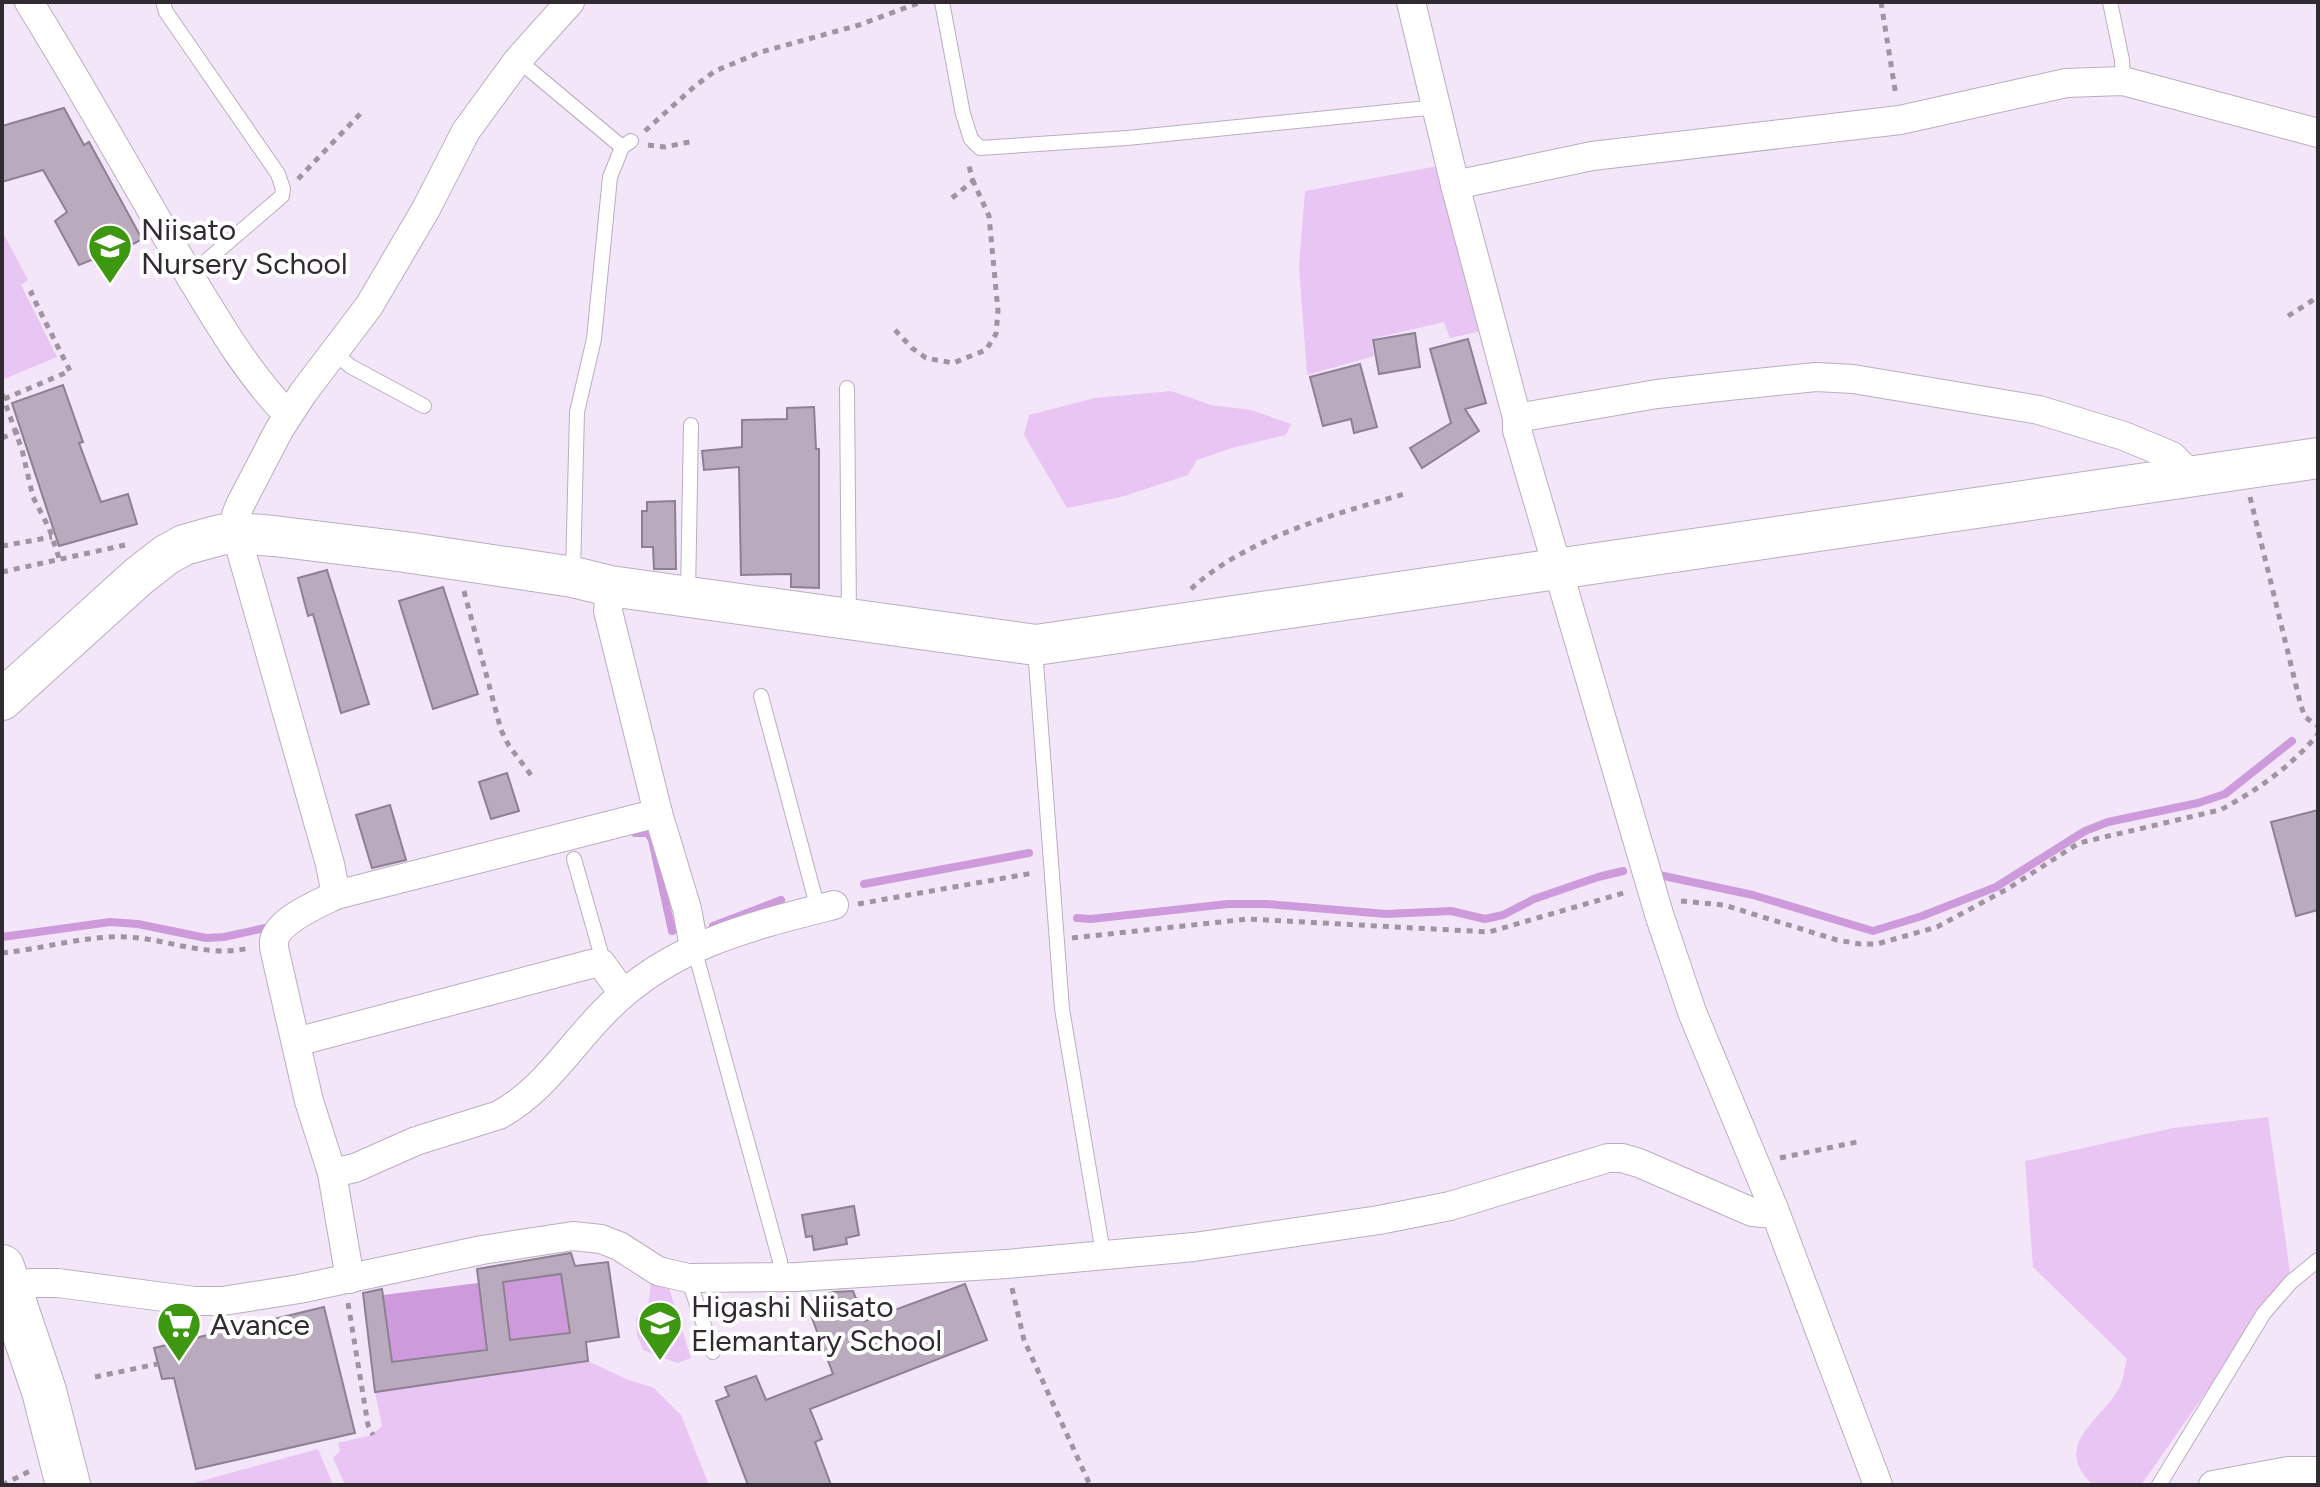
<svg xmlns="http://www.w3.org/2000/svg" width="2320" height="1487" viewBox="0 0 2320 1487" font-family="Figtree,sans-serif">
  <style>
    .green { fill: #e9c5f3 }
    .water { fill: #cd9bdc }
    .lines { fill: none; stroke-linecap: round; stroke-linejoin: round }
    .stream { stroke: #cd9bdc; stroke-width: 8 }
    .building { fill: #b9abbd; stroke: #8e8092; stroke-width: 2; fill-rule: evenodd }
    .lane-casing { stroke: #bbadbf; stroke-width: 16 }
    .street-casing { stroke: #bbadbf; stroke-width: 30 }
    .secondary-casing { stroke: #bbadbf; stroke-width: 42 }
    .primary-casing { stroke: #bbadbf; stroke-width: 46 }
    .path { stroke: #9e94a2; stroke-width: 5; stroke-dasharray: 6 6; stroke-linecap: butt }
    .lane { stroke: #fff; stroke-width: 14 }
    .street { stroke: #fff; stroke-width: 28 }
    .secondary { stroke: #fff; stroke-width: 40 }
    .primary { stroke: #fff; stroke-width: 44 }
    .labels { text-anchor: middle; dominant-baseline: central; stroke-width: 8; stroke-linejoin: round; paint-order: stroke }
    .poi-label { font-size: 30px; fill: #302a31; stroke: #fff; text-anchor: start }
  </style>
  <rect width="100%" height="100%" fill="#f4e6f9"/>
  <g class="green">
    <path d="M1438,166l44,165 -32,7 -6,-16 -73,17 3,17 -67,19 -8,-109 6,-75z"/>
    <path d="M2,231l26,49 -7,5 36,72 -55,23z"/>
    <path d="M1171,391l40,14 40,5 40,14 -5,11 -54,13 -35,12 -9,15 -67,22 -54,11 -43,-73 5,-20 66,-17z"/>
    <path d="M2268,1117l22,155 -149,213h-48c-45,-42 13,-66 28,-101 3,-8 4,-18 6,-25l-94,-92 -8,-106 148,-33z"/>
    <path d="M651,1283l18,5 22,70 -14,5 -34,-13 -6,-15 -1,-17 12,-12z"/>
    <path d="M588,1361l38,18 28,9 27,27 28,70h-364l-12,-27 7,-7 -2,-8 34,-8 10,-9 -7,-34z"/>
    <path d="M318,1449l15,36h-145l9,-3z"/>
  </g>
  <g class="water">
    <path d="M561,1274l9,59 -60,7 -7,-58z"/>
    <path d="M478,1283l9,67 -95,12 -9,-67z"/>
  </g>
  <g class="lines">
    <g class="stream">
      <path d="M635,833h13l4,7 20,91"/>
      <path d="M1659,875l94,20 120,36 49,-15 74,-29 89,-56 23,-9 90,-19 27,-9 67,-53"/>
      <path d="M864,884l165,-31"/>
      <path d="M1077,918l14,1 137,-15h39l119,10 65,-3 34,8 18,-4 31,-16 64,-22 25,-6"/>
      <path d="M713,926l68,-26"/>
      <path d="M2,937l108,-15 28,2 68,14 18,-1 41,-9"/>
    </g>
  </g>
  <g class="building">
    <path d="M64,108l20,37 5,-3 53,97 -46,26 -2,-6 -15,6 -24,-44 12,-9 -24,-42 -41,12v-56z"/>
    <path d="M1415,333l5,34 -41,7 -6,-34z"/>
    <path d="M1468,339l18,64 -21,6 14,22 -57,37 -12,-20 41,-25 -21,-74z"/>
    <path d="M1360,364l17,63 -23,6 -3,-14 -28,7 -13,-49z"/>
    <path d="M63,385l20,57 -4,1 22,59 27,-8 9,30 -78,22 -47,-143z"/>
    <path d="M814,407l2,42h3v139l-28,-1v-13l-50,1 -2,-108 -35,3 -2,-19 40,-4v-27l45,-1v-11z"/>
    <path d="M675,501l1,68h-22l-1,-22h-11v-36h5v-9z"/>
    <path d="M327,570l42,134 -28,9 -28,-99 -5,2 -10,-38z"/>
    <path d="M443,587l35,107 -45,15 -34,-108z"/>
    <path d="M507,773l12,38 -28,8 -12,-37z"/>
    <path d="M390,805l16,55 -34,8 -16,-53z"/>
    <path d="M2318,810v100l-22,6 -25,-94z"/>
    <path d="M854,1206l5,29 -13,3 1,6 -33,6 -2,-14 -6,1 -4,-22z"/>
    <path d="M571,1253l4,13 33,-4 11,75 -33,5 2,19 -213,31 -12,-99 19,-4 10,73 95,-12 -10,-81zM561,1274l9,59 -60,7 -7,-58z"/>
    <path d="M965,1284l22,56 -177,69 12,30 -7,3 16,43h-83l-32,-84 13,-5 -4,-9 31,-11 10,24 67,-26 -27,-72 27,-10 20,-1 12,30z"/>
    <path d="M324,1307l31,126 -159,36 -22,-91 -12,1 -8,-31z"/>
  </g>
  <g class="lines">
    <g class="lane-casing">
      <g id="lane">
        <path d="M163,2l3,10 112,162 5,15 -1,7 -92,79"/>
        <path d="M942,2l21,112 8,25 9,9 147,-10 310,-31"/>
        <path d="M2110,2l12,58 1,21"/>
        <path d="M518,60l104,87"/>
        <path d="M334,352l16,14 74,40"/>
        <path d="M847,388l2,230"/>
        <path d="M573,573l4,-161 17,-73 16,-162 12,-30 9,-6"/>
        <path d="M688,595l3,-170"/>
        <path d="M1035,649l27,360 41,244"/>
        <path d="M761,696l57,213"/>
        <path d="M574,859l26,91 1,13"/>
        <path d="M694,948l86,313 1,14"/>
        <path d="M688,1278l25,74"/>
        <path d="M2159,1485l105,-172 27,-31 27,-22"/>
      </g>
    </g>
    <g class="street-casing">
      <g id="street">
        <path d="M29,2c56,90 107,183 161,274 29,48 58,98 98,139"/>
        <path d="M1411,2l44,183 62,233v12l142,484 33,98 82,197 104,276"/>
        <path d="M1455,185l137,-29 308,-36 166,-37 57,-2 195,52"/>
        <path d="M1517,418l140,-24 71,-8 88,-9 37,2 186,31 85,26 48,20 22,22"/>
        <path d="M610,586l-2,25 50,202 29,96 7,38"/>
        <path d="M336,895l-6,-31 -94,-331v-18l4,-10 39,-75 24,-37 66,-87 57,-97 40,-78 52,-71 52,-58"/>
        <path d="M296,1042l295,-78 10,-1 22,30"/>
        <path d="M332,1173l23,-5 61,-27 83,-26c46,-25 72,-71 109,-107 63,-63 143,-82 226,-103"/>
        <path d="M350,1279l-18,-106 -23,-72 -32,-140c-1,-6 -4,-14 -3,-20 4,-21 44,-37 62,-46l322,-82"/>
        <path d="M10,1288l20,-5h28l136,18h29l76,-12 183,-39 91,-14 28,3 18,7 39,25 30,7 108,-1 211,-13 187,-17 185,-27 71,-14 158,-48h14l17,5 113,49 11,1 11,-4"/>
        <path d="M2213,1485l75,-14h30"/>
      </g>
    </g>
    <g class="secondary-casing">
      <path id="secondary" d="M2,700l137,-124 27,-21 18,-10 36,-10 16,-2 38,3 131,16 168,25 37,9 426,59 1282,-187"/>
    </g>
    <g class="primary-casing">
      <path id="primary" d="M2,1267l42,124 24,94"/>
    </g>
    <g class="path">
      <path d="M1881,2l15,94"/>
      <path d="M645,131l50,-45 20,-15 46,-19 98,-27 62,-23"/>
      <path d="M648,145l17,2 29,-6"/>
      <path d="M298,179l63,-66"/>
      <path d="M952,198l21,-17 -4,-15 2,-3"/>
      <path d="M2288,316l30,-19"/>
      <path d="M895,330l17,18 14,10 27,5 33,-13 10,-16 2,-23 -9,-95 -16,-35"/>
      <path d="M2,394l20,56 11,47 16,31 11,33"/>
      <path d="M4,399l66,-28 -39,-78 8,-3"/>
      <path d="M2,438l20,-8"/>
      <path d="M2250,497l51,209 4,11 13,9"/>
      <path d="M2,546l50,-9"/>
      <path d="M2,572l123,-27"/>
      <path d="M1191,589c55,-51 146,-76 217,-96"/>
      <path d="M464,591l37,139 8,16 25,33"/>
      <path d="M1681,901l43,4 113,35 23,4h17l60,-17 72,-39 70,-45 141,-33c35,-18 73,-45 98,-76"/>
      <path d="M858,904l175,-31"/>
      <path d="M1072,938l176,-19 241,13 138,-40"/>
      <path d="M2,953c40,-4 85,-18 124,-16 44,2 78,21 124,11"/>
      <path d="M1780,1158l77,-16"/>
      <path d="M1012,1288l12,52 66,145"/>
      <path d="M348,1303l20,122 5,10"/>
      <path d="M95,1377l62,-13"/>
      <path d="M2,1485l28,-14"/>
    </g>
    <use href="#lane" class="lane"/>
    <use href="#street" class="street"/>
    <use href="#secondary" class="secondary"/>
    <use href="#primary" class="primary"/>
  </g>
  <defs>
    <g id="school-pin" transform="scale(2.3)"><path d="M0 17L-7.5 6A9.5 9.5 0 1 1 7.5 6Z" fill="#3e9710" stroke="#fff"/><path d="M0-5L7-2L0 1L-7-2ZM-4 1L0 2.5L4 1V4Q0 6-4 4Z" fill="#fff"/></g>
    <g id="supermarket-pin" transform="scale(2.3)"><path d="M0 17L-7.5 6A9.5 9.5 0 1 1 7.5 6Z" fill="#3e9710" stroke="#fff"/><path d="M-6-5.5h2.5l.6 2H6L4.5 2H-2.5L-4.4-4H-6ZM-1.5 3.2a1.3 1.3 0 1 0 .1 0ZM3 3.2a1.3 1.3 0 1 0 .1 0Z" fill="#fff"/></g>
  </defs>
  <g fill-rule="evenodd">
    <use href="#school-pin" x="110" y="246"/>
    <use href="#school-pin" x="660" y="1323"/>
    <use href="#supermarket-pin" x="179" y="1324"/>
  </g>
  <g class="labels">
    <g class="poi-label">
      <text x="141" y="229">Niisato<tspan x="141" dy="34">Nursery School</tspan></text>
      <text x="691" y="1306">Higashi Niisato<tspan x="691" dy="34">Elemantary School</tspan></text>
      <text x="210" y="1324">Avance</text>
    </g>
  </g>
  <rect width="2320" height="1487" fill="none" stroke="#302a31" stroke-width="8"/>
</svg>
